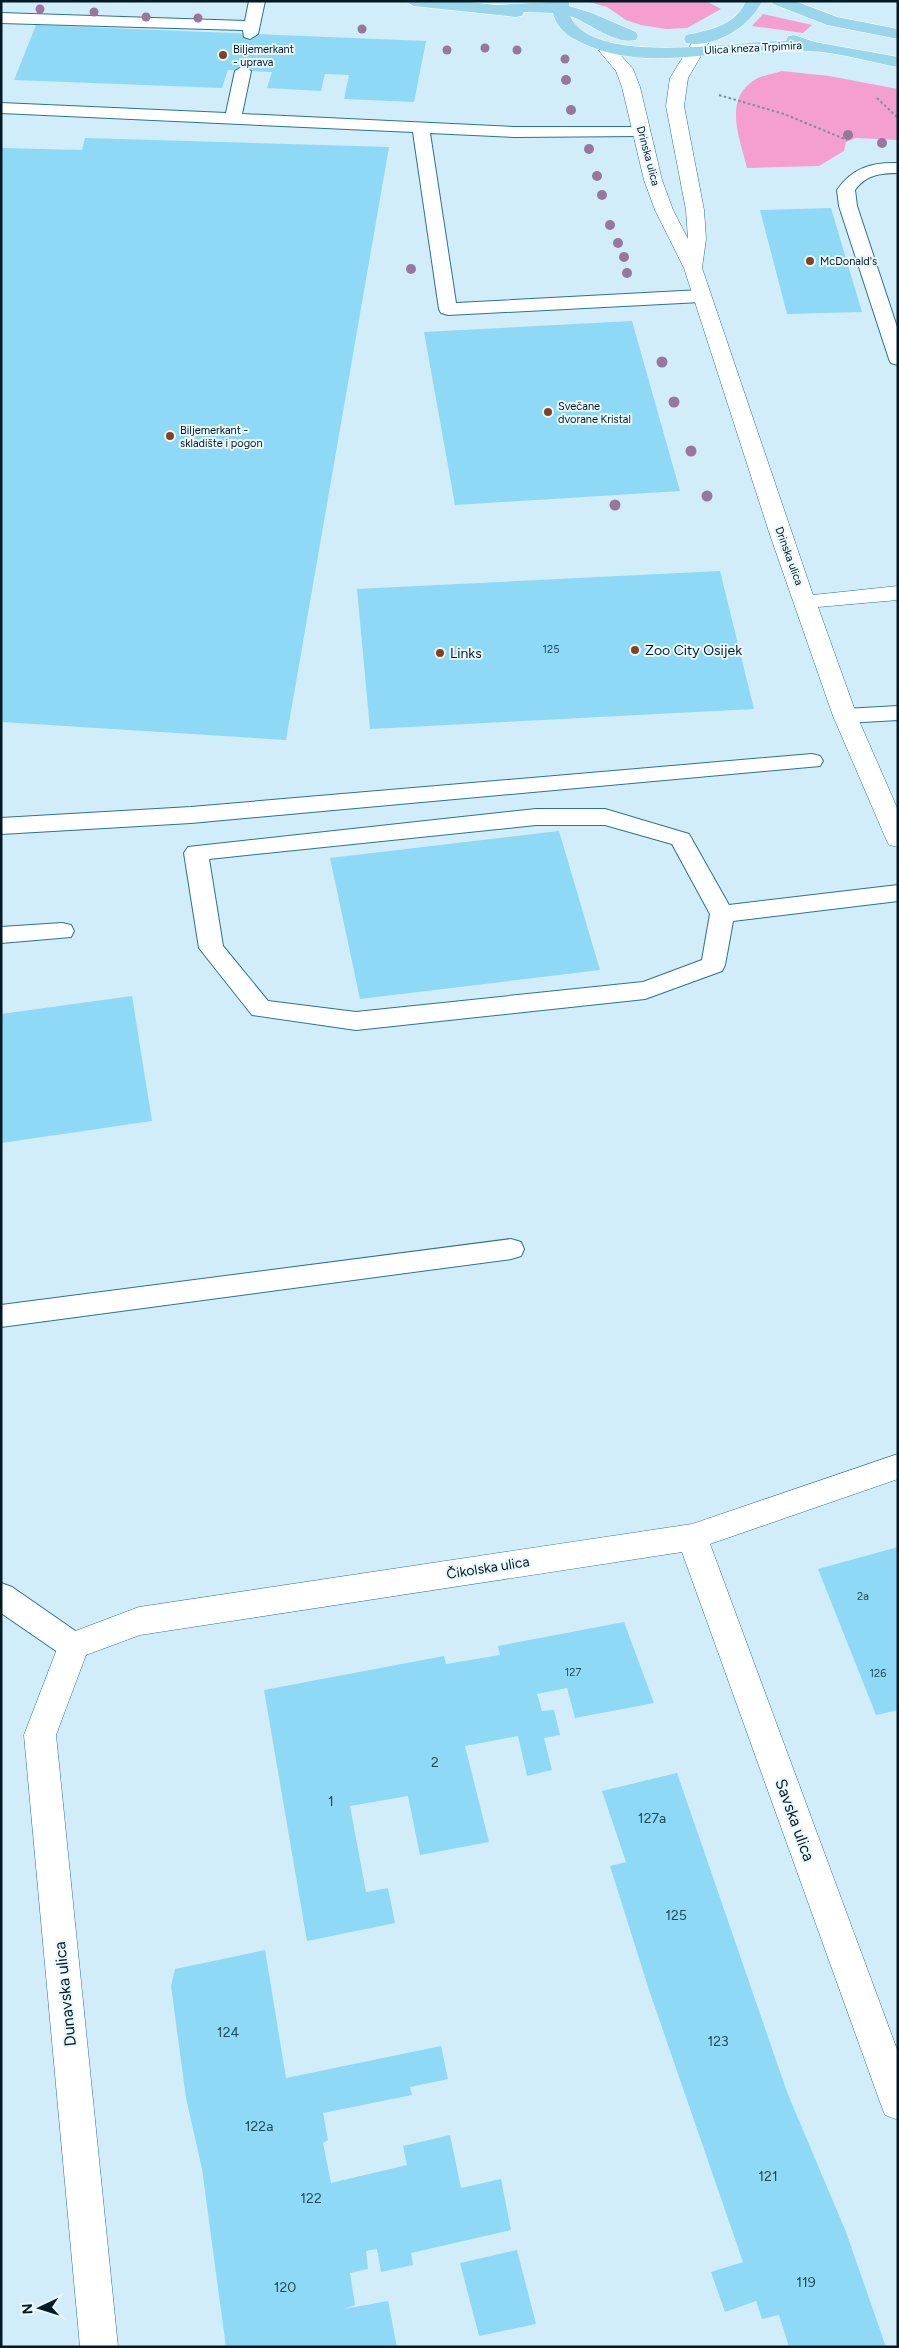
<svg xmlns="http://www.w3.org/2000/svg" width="899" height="2348" viewBox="0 0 899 2348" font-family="Figtree,sans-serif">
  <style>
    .green { fill: #f59ed0 }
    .building { fill: #8ed9f6 }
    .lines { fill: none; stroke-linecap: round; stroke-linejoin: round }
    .lane-casing { stroke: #28758f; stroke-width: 2 }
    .street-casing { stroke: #28758f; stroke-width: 1 }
    .primary-casing { stroke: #fff; stroke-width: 1 }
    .path { stroke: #77929e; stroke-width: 2; stroke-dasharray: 2.5 2.5; stroke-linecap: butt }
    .lane { fill: #fff; fill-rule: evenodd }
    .street { fill: #fff; fill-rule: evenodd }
    .primary { fill: #99d6ec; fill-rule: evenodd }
    .tree { fill: #99769c }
    .poi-dot { fill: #87401d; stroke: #eaf8fe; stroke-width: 2 }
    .labels { text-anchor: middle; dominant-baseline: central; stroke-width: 4; stroke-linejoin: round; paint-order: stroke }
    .far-street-label { font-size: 11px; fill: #001a25; stroke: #eaf8fe }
    .far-poi-label { font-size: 11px; fill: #001a25; stroke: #eaf8fe; text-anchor: start }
    .number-label { font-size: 11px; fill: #244a59 }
    .poi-label { font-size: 14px; fill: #001a25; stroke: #eaf8fe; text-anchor: start }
    .street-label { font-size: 14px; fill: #001a25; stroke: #eaf8fe }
    .near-number-label { font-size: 14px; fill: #244a59 }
    .near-street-label { font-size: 16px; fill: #001a25; stroke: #eaf8fe }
  </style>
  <rect width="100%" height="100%" fill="#d1edf9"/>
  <g class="green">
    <path d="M586,1h120l15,8 -34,19 -21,1 -25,-4 -15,-5 -19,-13z"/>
    <path d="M763,14l49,11 -9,8 -51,-7z"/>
    <path d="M782,71l47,5 69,13v51l-42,-2 -10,4 -2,9 -25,15 -72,2c-7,-30 -25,-69 9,-89 7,-4 18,-5 26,-8z"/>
  </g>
  <g class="building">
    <path d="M36,25l390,16 -12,61 -70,-3 5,-24 -24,-1 -4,17 -54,-3 5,-16 -44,-2 -6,18 -208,-8z"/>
    <path d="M85,138l304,9 -103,593 -285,-18v-574l81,2z"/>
    <path d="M831,208l31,104 -75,2 -27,-104z"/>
    <path d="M632,321l48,170 -225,14 -31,-173z"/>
    <path d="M720,571l34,138 -384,20 -13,-140z"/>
    <path d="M559,831l41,139 -240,29 -30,-141z"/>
    <path d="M132,996l20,125 -151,22v-129z"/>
    <path d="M898,1547v163l-22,5 -58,-146z"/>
    <path d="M624,1622l30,81 -79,15 -8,-30 -30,6 5,17 12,-1 6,25 -16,3 8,32 -25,6 -9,-40 -53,10 24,96 -69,13 -12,-59 -58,10 16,86 22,-4 7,35 -88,18 -43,-251 180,-34 2,8 54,-9 -2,-9z"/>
    <path d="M677,1773l110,319 59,140 40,115h-97l-10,-32 -17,4 -6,-18 -31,11 -14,-40 32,-10 -94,-272 -39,-124 16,-4 -24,-71z"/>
    <path d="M265,1950l21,128 155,-32 7,33 -38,8 2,8 -89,18 5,27 -5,3 8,40 76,-18 -4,-19 47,-11 11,53 40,-9 10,51 -100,23 2,12 -32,7 -4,-23 -11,2 2,18 -18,4 5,32 -11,4 44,-8 9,46h-171l-24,-178 -16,-71 -15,-112 4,-17z"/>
    <path d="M517,2250l19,74 -57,12 -19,-73z"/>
  </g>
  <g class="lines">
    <g class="lane-casing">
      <g id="lane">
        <path d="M249,1h16l-7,33 -8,5 -6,-2 -1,-7 -242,-7v-10l244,8z"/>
        <path d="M243,66l8,5 -9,43 272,13h132l2,4 -2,4 -6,1 -126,1 -84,-4 26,170 245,-13 6,2 3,4 -3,4 -6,2 -253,13 -7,-2 -2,-4 -26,-177 -412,-19v-10l225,10 9,-42z"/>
        <path d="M898,163v10c-18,0 -32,2 -43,17l2,16 41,124v35l-7,-2 -2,-4 -50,-153 -2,-16c15,-22 35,-28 61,-27z"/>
        <path d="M898,706v14l-53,3 -8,-2 -3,-5 3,-5 8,-2z"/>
        <path d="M812,754l8,2 3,5 -3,5 -629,57 -190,11v-16l190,-11z"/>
        <path d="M536,809h69l84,25 40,71 169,-20v16l-165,20 -8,44 -3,6 -77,28 -289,31 -104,-15 -53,-67 -15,-95 4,-6zM536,825h69l67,19 38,70 -8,46 -59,22 -287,30 -88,-11 -45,-55 -14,-87z"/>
        <path d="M62,923l9,2 3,6 -3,6 -70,6v-16z"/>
        <path d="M511,1239l10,3 3,7 -3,7 -10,3 -510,68v-22z"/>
        <path d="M1,1583l11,4 72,50 4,9 -4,9 -11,4 -11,-4 -61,-42z"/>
      </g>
    </g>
    <g class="street-casing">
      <g id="street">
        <path d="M704,32l6,1 2,4 -24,41 -4,28 20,104 2,29 -4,29 111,327 85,-9v14l-80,7 39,109 41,94v37l-9,-2 -3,-6 -53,-123 -64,-184 -85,-264 -29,-58 -11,-30 -22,-93 -6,-16 -21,-25 2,-4h12l24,27 7,18 22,93 11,30 15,29 -2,-29 -20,-104 4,-28 28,-45z"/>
        <path d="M898,1454v25l-188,65 188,508v68l-13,-5 -5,-13 -198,-550 -542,83 -54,20 -30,80 62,612h-38l-56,-612 38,-99 77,-29 553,-83z"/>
      </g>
    </g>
    <g class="primary-casing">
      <g id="primary">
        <path d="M405,1h57l33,4 74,-4v5l23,7 44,19 2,4 -2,4c-22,5 -46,-17 -66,-24 24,52 169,24 216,25l2,-5 6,-1 21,7 83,15v10c-29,-5 -60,-15 -90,-16 -19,0 -38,-1 -57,0 -57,4 -117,18 -171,-9 -13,-6 -24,-15 -27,-29l-29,-1 -2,4 -6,1 -103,-11z"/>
        <path d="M746,1h16c-11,25 -48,48 -76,42l-2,-4 2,-4c24,-5 49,-9 60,-34z"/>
        <path d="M771,1h24l42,16 61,12v10l-71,-14 -54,-21z"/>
      </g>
    </g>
    <g class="path">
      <path d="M719,95l65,19 63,26"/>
      <path d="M877,98l21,20"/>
    </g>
    <use href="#lane" class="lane"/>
    <use href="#street" class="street"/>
    <use href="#primary" class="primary"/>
  </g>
  <g class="tree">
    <circle cx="40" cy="9" r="4.5"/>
    <circle cx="94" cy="12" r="4.5"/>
    <circle cx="146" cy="17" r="4.5"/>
    <circle cx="198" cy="18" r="4.5"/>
    <circle cx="362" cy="29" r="4.5"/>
    <circle cx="485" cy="48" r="4.5"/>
    <circle cx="447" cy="50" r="4.5"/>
    <circle cx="517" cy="50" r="4.5"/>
    <circle cx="565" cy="59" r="4.5"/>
    <circle cx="566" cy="80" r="5"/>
    <circle cx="571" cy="110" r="5"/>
    <circle cx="848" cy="135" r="5"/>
    <circle cx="882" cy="143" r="5"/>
    <circle cx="589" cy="149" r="5"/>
    <circle cx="597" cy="176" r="5"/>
    <circle cx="602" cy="195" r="5"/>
    <circle cx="610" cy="225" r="5"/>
    <circle cx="618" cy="243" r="5"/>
    <circle cx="624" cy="257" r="5"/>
    <circle cx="411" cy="269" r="5"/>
    <circle cx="627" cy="273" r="5"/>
    <circle cx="662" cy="362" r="5.5"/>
    <circle cx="674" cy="402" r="5.5"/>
    <circle cx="691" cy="451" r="5.5"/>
    <circle cx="707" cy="496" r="5.5"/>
    <circle cx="615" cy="505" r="5.5"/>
  </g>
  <g class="poi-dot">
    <circle cx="223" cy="55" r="5"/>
    <circle cx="810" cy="261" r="5"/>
    <circle cx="548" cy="412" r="5"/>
    <circle cx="170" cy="436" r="5"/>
    <circle cx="635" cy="650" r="5"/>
    <circle cx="440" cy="653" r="5"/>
  </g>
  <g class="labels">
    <g class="far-street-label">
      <text transform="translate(753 48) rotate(-3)">Ulica kneza Trpimira</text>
      <text transform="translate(648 156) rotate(75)">Drinska ulica</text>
      <text transform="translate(789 556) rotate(70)">Drinska ulica</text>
    </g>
    <g class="far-poi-label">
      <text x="233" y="49">Biljemerkant<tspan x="233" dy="13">- uprava</tspan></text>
      <text x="820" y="261">McDonald's</text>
      <text x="558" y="406">Svečane<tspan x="558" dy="13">dvorane Kristal</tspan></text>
      <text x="180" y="430">Biljemerkant -<tspan x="180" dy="13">skladište i pogon</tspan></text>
    </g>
    <g class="number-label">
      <text x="551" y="649">125</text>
      <text x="863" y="1596">2a</text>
      <text x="573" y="1672">127</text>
      <text x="878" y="1673">126</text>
    </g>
    <g class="poi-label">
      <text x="645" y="650">Zoo City Osijek</text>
      <text x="450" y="653">Links</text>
    </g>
    <g class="street-label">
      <text transform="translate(488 1568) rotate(-9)">Čikolska ulica</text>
    </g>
    <g class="near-number-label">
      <text x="435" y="1762">2</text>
      <text x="331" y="1801">1</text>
      <text x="652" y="1818">127a</text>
      <text x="676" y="1915">125</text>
      <text x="228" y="2032">124</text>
      <text x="718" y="2041">123</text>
      <text x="259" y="2126">122a</text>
      <text x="768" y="2176">121</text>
      <text x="311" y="2198">122</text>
      <text x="806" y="2282">119</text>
      <text x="285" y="2287">120</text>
    </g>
    <g class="near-street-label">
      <text transform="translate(795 1820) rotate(70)">Savska ulica</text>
      <text transform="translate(65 1994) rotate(-96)">Dunavska ulica</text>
    </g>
  </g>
  <rect width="899" height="2348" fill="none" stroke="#001a25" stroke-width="5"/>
  <g transform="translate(40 2308) rotate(266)" stroke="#eaf8fe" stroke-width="4" paint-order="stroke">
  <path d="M0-4L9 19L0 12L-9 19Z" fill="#001a25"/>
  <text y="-8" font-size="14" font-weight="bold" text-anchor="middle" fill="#001a25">N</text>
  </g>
</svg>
